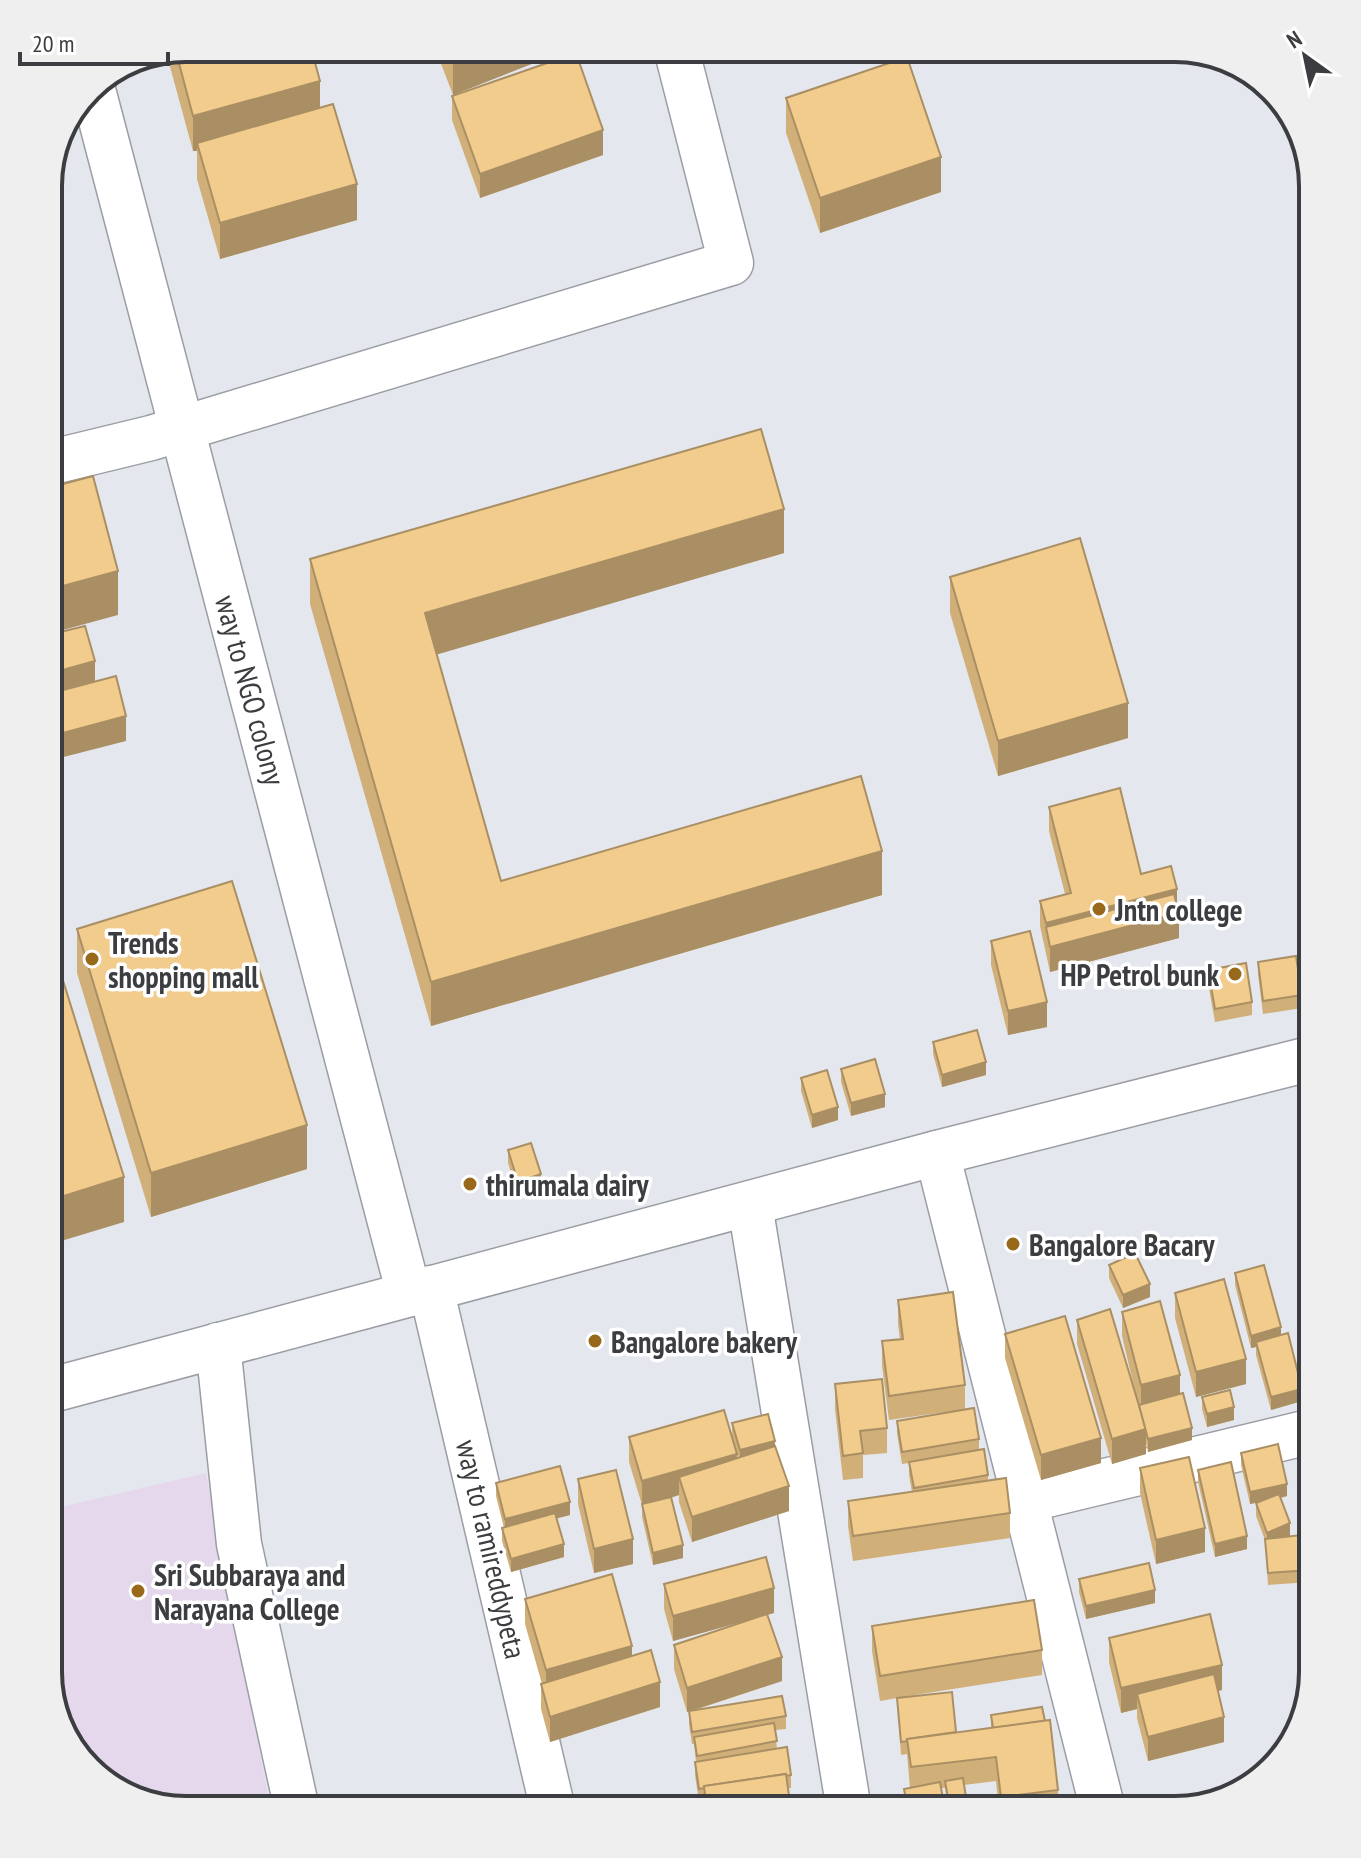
<svg xmlns="http://www.w3.org/2000/svg" width="1361" height="1858" viewBox="0 0 1361 1858" font-family="'PT Sans Narrow',sans-serif">
  <style>
    .education { fill: #e5d8ec }
    .lines { fill: none; stroke-linecap: round; stroke-linejoin: round }
    .street-casing { stroke: #9b9da4; stroke-width: 47 }
    .secondary-casing { stroke: #9b9da4; stroke-width: 47 }
    .highway-casing { stroke: #9b9da4; stroke-width: 47 }
    .street { stroke: #fff; stroke-width: 44 }
    .secondary { stroke: #fff; stroke-width: 44 }
    .highway { stroke: #fff; stroke-width: 44 }
    .wall { fill: #d0af79 }
    .shaded-wall { fill: #a98f63 }
    .building { fill: #f2cc8d; stroke: #a98f63; stroke-width: 2 }
    .poi-dot { fill: #99691b; stroke: #fff; stroke-width: 3 }
    .labels { text-anchor: middle; dominant-baseline: central; stroke-width: 7; stroke-linejoin: round; paint-order: stroke }
    .street-label { font-size: 30px; fill: #3c3d40; stroke: #fff }
    .poi-label { font-size: 30px; font-weight: bold; fill: #3c3d40; stroke: #fff; text-anchor: start }
    .rim { fill: none; stroke: #3c3d40; stroke-width: 4 }
  </style>
  <rect width="100%" height="100%" fill="#e5e7ef"/>
  <path class="education" d="M206,1473l65,337h-94l-61,-19 -49,-49 -19,-70v-162z"/>
  <g class="lines">
    <g class="street-casing">
      <g id="street">
        <path d="M92,86l317,1208"/>
        <path d="M48,463l103,-25 580,-175 -55,-215"/>
        <path d="M937,1153l166,657"/>
        <path d="M750,1205l99,605"/>
        <path d="M218,1345l21,199 58,266"/>
        <path d="M1026,1500l287,-69"/>
      </g>
    </g>
    <g class="secondary-casing">
      <path id="secondary" d="M431,1288l122,522"/>
    </g>
    <g class="highway-casing">
      <path id="highway" d="M48,1391l889,-238 376,-95"/>
    </g>
    <use href="#street" class="street"/>
    <use href="#secondary" class="secondary"/>
    <use href="#highway" class="highway"/>
  </g>
  <g class="wall">
    <path d="M186,48l134,60 37,112 -137,39 -23,-80v-28h-4l-24,-88v-9z"/>
    <path d="M435,48h137l-119,47z"/>
    <path d="M452,96l151,59 -123,43 -28,-78z"/>
    <path d="M786,98l155,94 -121,41 -34,-100z"/>
    <path d="M784,553l-348,101 65,227 381,14 -451,131 -121,-422v-45z"/>
    <path d="M950,577l178,161 -130,38 -48,-163z"/>
    <path d="M1049,807l92,67 36,29 2,35 -129,34 -10,-46v-25l25,-7 -16,-63z"/>
    <path d="M77,929l230,240 -156,48 -74,-244z"/>
    <path d="M1313,932v60l-4,1 -6,-35v-24z"/>
    <path d="M991,941l56,86 -39,8 -17,-70z"/>
    <path d="M1258,962l44,33v13l-39,6 -5,-40z"/>
    <path d="M1208,970l44,32v13l-37,7 -7,-39z"/>
    <path d="M933,1042l53,33 -44,12 -9,-33z"/>
    <path d="M841,1069l44,38 -34,9 -10,-34z"/>
    <path d="M801,1078l37,42 -26,8 -11,-37z"/>
    <path d="M508,1150l33,36 -23,8 -10,-31z"/>
    <path d="M1109,1265l41,32 -27,11 -14,-30z"/>
    <path d="M1235,1273l46,62 21,66 -31,9 -15,-55v-8l-5,1 -16,-63z"/>
    <path d="M1175,1293l71,91 -50,13 -21,-79z"/>
    <path d="M898,1300l67,85v24l14,30v10l9,26v6l22,32v25l-157,23 -5,-35v-25l64,-9 -3,-17v-12l-7,1 -5,-31v-12l55,-10 -63,9 -7,-54v-25l18,-2 -2,-15z"/>
    <path d="M1122,1312l58,82 12,46 -44,12 -2,-10v12l-34,10 -35,-120v-24l62,88 -17,-72z"/>
    <path d="M1005,1334l96,129 -60,17 -36,-122z"/>
    <path d="M835,1384l52,44v25l-24,2v23l-20,2 -8,-71z"/>
    <path d="M1202,1397l32,23 -27,7 -5,-18z"/>
    <path d="M732,1423l43,24 14,64 -97,31 -13,-40v-7l-8,3 12,60 -30,7 -11,-48v-12l-13,-43v-25l108,21h1l-6,-22z"/>
    <path d="M1241,1453l46,43 -6,2 9,38 21,22h2v42l-2,-18 -43,3 -3,-45 -9,-24v-13l3,-1 -9,2 -9,-39z"/>
    <path d="M1140,1468l65,84 -49,12 -16,-71z"/>
    <path d="M1198,1470l49,79 -32,8 -17,-75z"/>
    <path d="M578,1479l55,85 -39,9 -16,-69z"/>
    <path d="M496,1483l74,32 -14,3 8,39 -53,15 -9,-31v-13h2l-8,-32z"/>
    <path d="M1079,1579l76,24 -69,16 -7,-27z"/>
    <path d="M664,1584l110,29 -7,2 15,66 -90,30 94,5v13l-11,1 2,19 14,26v13h-3l3,22h-87v-9l-5,1 -4,-27v-13h1l-2,-18h-2l-3,-20v-12h-2l-13,-43v-24l84,-28 -85,24 -9,-32z"/>
    <path d="M525,1599l107,57 28,51 -110,35 -9,-33v-25h1l-17,-60z"/>
    <path d="M872,1626l170,24v25l-140,22 54,35 35,-4v-13l67,75v20h-59l-3,-29 -32,4 4,25h-20l-3,-22h-4l4,22h-40l-1,-21 6,-1 -3,-34 -6,1 -4,-57 -17,3 -8,-50z"/>
    <path d="M1109,1638l113,52 -4,1 6,51 -76,19 -11,-43v-9l-16,4 -12,-51z"/>
  </g>
  <g class="shaded-wall">
    <path d="M483,48h89l-119,47v-35z"/>
    <path d="M320,81v35l-123,27v8h-4v-35z"/>
    <path d="M603,130v25l-123,43v-24z"/>
    <path d="M941,157v35l-121,41v-35z"/>
    <path d="M357,184v36l-137,39v-36z"/>
    <path d="M784,509v44l-359,105v-45z"/>
    <path d="M118,571v44l-70,19v-44z"/>
    <path d="M95,661v25l-47,12v-24z"/>
    <path d="M1128,703v35l-130,38v-35z"/>
    <path d="M126,716v25l-78,20v-24z"/>
    <path d="M882,851v44l-451,131v-44z"/>
    <path d="M1177,889v24l-131,15v-5z"/>
    <path d="M1179,913v25l-129,34v-25z"/>
    <path d="M1047,1002v25l-39,8v-24z"/>
    <path d="M986,1062v13l-44,12v-12z"/>
    <path d="M885,1094v13l-34,9v-13z"/>
    <path d="M838,1107v13l-26,8v-13z"/>
    <path d="M307,1125v44l-156,48v-44z"/>
    <path d="M541,1174v12l-23,8v-12z"/>
    <path d="M124,1177v45l-76,23v-44z"/>
    <path d="M1150,1284v13l-27,11v-13z"/>
    <path d="M1281,1327v13l-25,2v5l-5,1v-12z"/>
    <path d="M1246,1359v25l-50,13v-25z"/>
    <path d="M1180,1375v25l-39,10v-25z"/>
    <path d="M1302,1389v12l-31,9v-13z"/>
    <path d="M1234,1407v13l-27,7v-13z"/>
    <path d="M1192,1428v12l-44,12v-13z"/>
    <path d="M1146,1429v25l-34,10v-25z"/>
    <path d="M1101,1438v25l-60,17v-25z"/>
    <path d="M775,1441v13l-35,9v-13z"/>
    <path d="M737,1454v25l-58,-2v18l-37,11v-25z"/>
    <path d="M1287,1484v12l-37,8v-12z"/>
    <path d="M789,1486v25l-97,31v-25z"/>
    <path d="M570,1502v13l-65,17v-13z"/>
    <path d="M1290,1523v13l-23,9v-12z"/>
    <path d="M1205,1528v24l-49,12v-24z"/>
    <path d="M1247,1536v13l-32,8v-13z"/>
    <path d="M633,1539v25l-39,9v-24z"/>
    <path d="M564,1544v13l-53,15v-13z"/>
    <path d="M683,1545v13l-30,7v-12z"/>
    <path d="M774,1588v25l-101,28v-25z"/>
    <path d="M1155,1590v13l-69,16v-13z"/>
    <path d="M632,1646v24l-86,25v-25z"/>
    <path d="M782,1657v24l-95,31v-24z"/>
    <path d="M1222,1665v25l-81,19 -4,-15v15l-16,4v-25z"/>
    <path d="M660,1682v25l-110,35v-25z"/>
    <path d="M1224,1717v25l-76,19v-24z"/>
  </g>
  <g class="building">
    <path d="M186,48h125l9,33 -127,35 -17,-64z"/>
    <path d="M449,48h34l-30,12z"/>
    <path d="M576,53l27,77 -123,44 -28,-78z"/>
    <path d="M907,57l34,100 -121,41 -34,-100z"/>
    <path d="M333,104l24,80 -137,39 -23,-80z"/>
    <path d="M761,429l23,80 -359,104 76,268 360,-105 21,75 -451,131 -121,-423z"/>
    <path d="M93,476l25,95 -70,19v-102z"/>
    <path d="M1080,538l48,165 -130,38 -48,-164z"/>
    <path d="M85,626l10,35 -47,13v-39z"/>
    <path d="M116,676l10,40 -78,21v-43z"/>
    <path d="M1120,788l21,86 30,-8 6,23 -131,34 -6,-22 31,-8 -22,-86z"/>
    <path d="M232,881l75,244 -156,48 -74,-244z"/>
    <path d="M1174,894l5,19 -129,34 -4,-20z"/>
    <path d="M1030,931l17,71 -39,9 -17,-70z"/>
    <path d="M48,932l76,245 -76,24z"/>
    <path d="M1313,932v35l-4,1 -6,-34z"/>
    <path d="M1296,956l6,39 -39,6 -5,-39z"/>
    <path d="M1246,963l6,39 -37,7 -7,-39z"/>
    <path d="M977,1030l9,32 -44,13 -9,-33z"/>
    <path d="M875,1059l10,35 -34,9 -10,-34z"/>
    <path d="M827,1070l11,37 -26,8 -11,-37z"/>
    <path d="M531,1143l10,31 -23,8 -10,-32z"/>
    <path d="M1135,1253l15,31 -27,11 -14,-30z"/>
    <path d="M1264,1265l17,62 -30,9 -16,-63z"/>
    <path d="M1224,1279l22,80 -50,13 -21,-79z"/>
    <path d="M953,1292l12,93 -76,11 -7,-55 21,-2 -5,-39z"/>
    <path d="M1160,1301l20,74 -39,10 -19,-73z"/>
    <path d="M1110,1309l36,120 -34,10 -35,-119z"/>
    <path d="M1065,1316l36,122 -60,17 -36,-121z"/>
    <path d="M1288,1333l14,56 -31,8 -15,-55z"/>
    <path d="M882,1379l5,49 -27,3 3,22 -20,3 -8,-72z"/>
    <path d="M1230,1390l4,17 -27,7 -5,-17z"/>
    <path d="M1183,1393l9,35 -44,11 -9,-34z"/>
    <path d="M974,1408l5,31 -77,13 -5,-31z"/>
    <path d="M724,1410l13,44 -95,27 -13,-44z"/>
    <path d="M768,1414l7,27 -35,9 -8,-27z"/>
    <path d="M1278,1444l9,40 -37,8 -9,-39z"/>
    <path d="M775,1446l14,40 -97,31 -13,-40z"/>
    <path d="M984,1449l4,26 -74,13 -5,-26z"/>
    <path d="M1189,1457l16,71 -49,12 -16,-72z"/>
    <path d="M1231,1462l16,74 -32,8 -17,-74z"/>
    <path d="M560,1466l10,36 -65,17 -9,-36z"/>
    <path d="M616,1470l17,69 -39,10 -16,-70z"/>
    <path d="M1006,1478l4,35 -157,23 -5,-35z"/>
    <path d="M1279,1494l11,29 -23,10 -11,-30z"/>
    <path d="M671,1497l12,48 -30,8 -11,-49z"/>
    <path d="M555,1513l9,31 -53,15 -9,-31z"/>
    <path d="M1311,1534v36l-43,3 -3,-34z"/>
    <path d="M766,1557l8,31 -101,28 -9,-32z"/>
    <path d="M1311,1558h2v18z"/>
    <path d="M1149,1563l6,27 -69,16 -7,-27z"/>
    <path d="M612,1574l20,72 -86,24 -21,-71z"/>
    <path d="M1034,1600l8,50 -162,26 -8,-50z"/>
    <path d="M767,1614l15,43 -95,31 -13,-43z"/>
    <path d="M1210,1614l12,51 -101,23 -12,-50z"/>
    <path d="M651,1650l9,32 -110,35 -9,-33z"/>
    <path d="M1214,1674l10,43 -76,20 -11,-43z"/>
    <path d="M952,1692l4,40 -49,7 1,2 -7,1 -4,-44z"/>
    <path d="M782,1696l4,20 -94,16 -3,-21z"/>
    <path d="M1042,1707l3,14 -52,7 -2,-13z"/>
    <path d="M1050,1720l8,70 -57,7 -5,-40 -85,10 -4,-28z"/>
    <path d="M774,1723l3,18 -80,15 -3,-19z"/>
    <path d="M787,1747l4,28 -5,1v-2l-82,12v2l-5,1 -4,-27z"/>
    <path d="M786,1774l5,36h-84l-3,-24z"/>
    <path d="M963,1778l5,32h-18l-5,-29z"/>
    <path d="M940,1782l5,28h-37l-4,-21z"/>
    <path d="M252,1804l1,6h-22z"/>
    <path d="M1083,1807v3h-19z"/>
  </g>
  <g class="poi-dot">
    <circle cx="1099" cy="909" r="8"/>
    <circle cx="92" cy="959" r="8"/>
    <circle cx="1235" cy="974" r="8"/>
    <circle cx="470" cy="1184" r="8"/>
    <circle cx="1013" cy="1244" r="8"/>
    <circle cx="595" cy="1341" r="8"/>
    <circle cx="138" cy="1591" r="8"/>
  </g>
  <g class="labels">
    <g class="street-label">
      <text transform="translate(251 690) rotate(75)">way to NGO colony</text>
      <text transform="translate(492 1549) rotate(77)">way to ramireddypeta</text>
    </g>
    <g class="poi-label">
      <text x="1115" y="909">Jntn college</text>
      <text x="108" y="942">Trends<tspan x="108" dy="34">shopping mall</tspan></text>
      <text x="1219" y="974" text-anchor="end">HP Petrol bunk</text>
      <text x="486" y="1184">thirumala dairy</text>
      <text x="1029" y="1244">Bangalore Bacary</text>
      <text x="611" y="1341">Bangalore bakery</text>
      <text x="154" y="1574">Sri Subbaraya and<tspan x="154" dy="34">Narayana College</tspan></text>
    </g>
  </g>
  <path d="M0 0H1361V1858H0ZM186 62H1175A124 124 0 0 1 1299 186V1672A124 124 0 0 1 1175 1796H186A124 124 0 0 1 62 1672V186A124 124 0 0 1 186 62Z" fill="#efeff0" fill-rule="evenodd"/>
  <path class="rim" d="M186 62H1175A124 124 0 0 1 1299 186V1672A124 124 0 0 1 1175 1796H186A124 124 0 0 1 62 1672V186A124 124 0 0 1 186 62Z"/>
  <g transform="translate(1305 56) rotate(327)" stroke="#ffffff" stroke-width="6" paint-order="stroke">
  <path d="M0-6L14 30L0 20L-14 30Z" fill="#3c3d40"/>
  <text y="-12" font-size="22" font-weight="bold" text-anchor="middle" fill="#3c3d40">N</text>
  </g>
  <path d="M20 52v12h148v-12" fill="none" stroke="#3c3d40" stroke-width="4"/>
  <text x="32" y="52" font-size="24" fill="#3c3d40" stroke="#ffffff" stroke-width="6" paint-order="stroke">20 m</text>
</svg>
